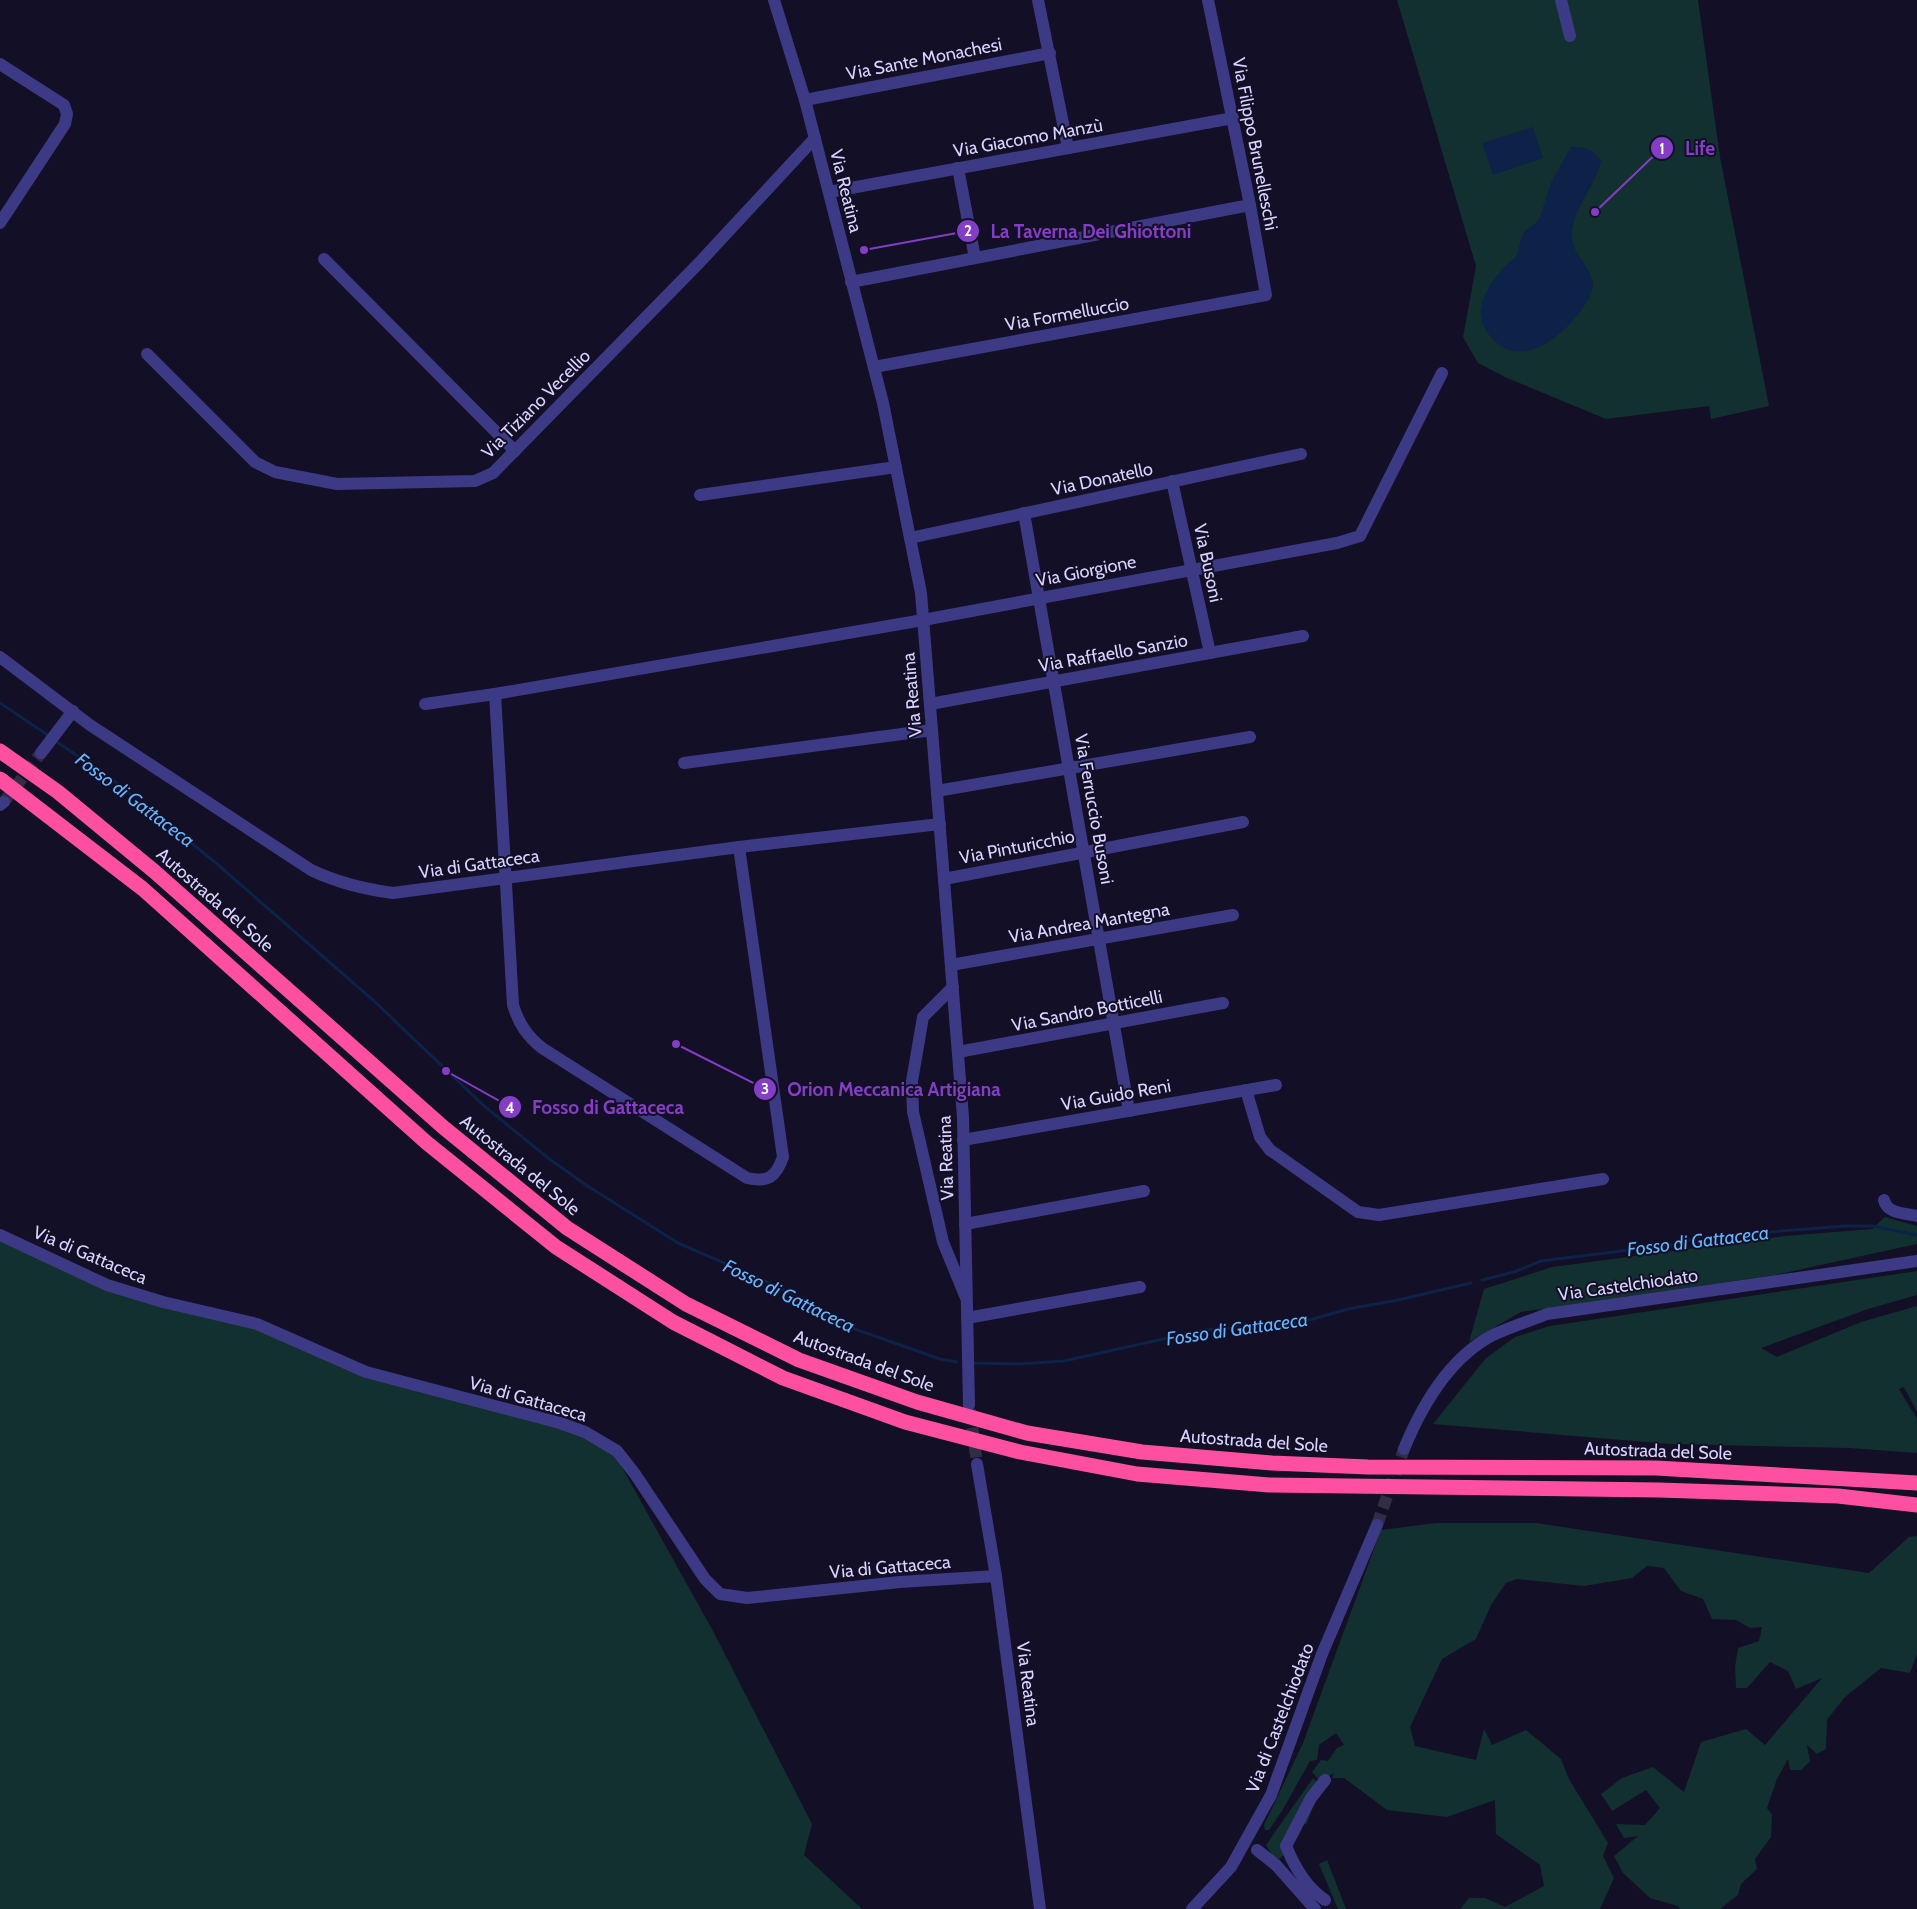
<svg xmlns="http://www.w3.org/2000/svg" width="1917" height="1909" viewBox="0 0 1917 1909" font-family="Cabin,sans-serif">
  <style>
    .green { fill: #12302f }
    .water { fill: #0c2248 }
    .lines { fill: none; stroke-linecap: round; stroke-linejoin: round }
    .stream { stroke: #0c2248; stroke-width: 3 }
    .minor-tunnel { stroke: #312d47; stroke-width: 12; stroke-dasharray: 12 6; stroke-linecap: butt }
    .tertiary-tunnel { stroke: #312d47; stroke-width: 12; stroke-dasharray: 12 6; stroke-linecap: butt }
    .minor { stroke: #3d3a85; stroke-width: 12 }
    .tertiary { stroke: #3d3a85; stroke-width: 12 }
    .motorway { stroke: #ff4fa3; stroke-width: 15 }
    .labels { text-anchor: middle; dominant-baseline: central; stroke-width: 4; stroke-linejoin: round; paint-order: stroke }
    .street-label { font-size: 18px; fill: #d9d4ff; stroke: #130f26 }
    .water-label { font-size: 19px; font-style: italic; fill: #62b6ff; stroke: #130f26 }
    .leader { fill: none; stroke: #843dc5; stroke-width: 2 }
    .callout-dot { fill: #843dc5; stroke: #130f26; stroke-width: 2 }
    .mark-label { font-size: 15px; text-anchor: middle; font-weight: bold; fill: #fff }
    .callout-label { font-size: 19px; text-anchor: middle; font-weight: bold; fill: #843dc5; stroke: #130f26; stroke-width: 4; stroke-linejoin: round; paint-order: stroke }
  </style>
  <rect width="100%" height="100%" fill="#130f26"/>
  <g class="green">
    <path d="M1397,0h301l22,157 49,249 -58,13 -2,-13 -103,13 -99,-41 -29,-15 -15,-26 13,-71z"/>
    <path d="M1885,1217l32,9v18l-142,31 -254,37 -52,30 15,-53 68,-22 233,-31 87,-7z"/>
    <path d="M0,1238l107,49 171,48 31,18 276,82 30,20 98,176 99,193 -8,31 58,54h-862z"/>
    <path d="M1917,1271v24l-49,14 -107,39 16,9 84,-35 56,-16v106l-13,-25 -5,2 18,30v34l-68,-5 -179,-4 -237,-20 53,-66 29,-21 35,-11z"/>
    <path d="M1436,1523h100l333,50 40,-36 8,-1v118l-7,19 -29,-5 -37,30 -17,22 -1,29 -9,5 -10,-9 3,16 -9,9h-11l-2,-11 -11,20 -10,29 5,7 -1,22 -16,22 2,10 -16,15 -3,11 -18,14h-40l-2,-3 -28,-8 -27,-25 -9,-17 24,-20 -14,2 -8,-14 29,1 15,-17 -14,-18 -34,21 -11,-17 21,-16 31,-11 31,25 17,-50 45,-13 19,16 57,-67 -26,11 -8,-18 -18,-9 -23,26h-11l-1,-21 3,-19 21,-7 3,-14 -12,1 -14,-8 -24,-1 -9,-20 -22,-8 -17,-23 -17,-2 -15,12 -48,8 -67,-7 -11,4 -15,22 -15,34 -34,20 -32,68 5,19 61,14 8,-31 8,16 34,-15 35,29 8,20 39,64 -5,13 11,22 -14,31h-140l9,-11h16l20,9 39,-21 -4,-21 -44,-31 -1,-34 -48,17 -60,-7 -43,-32h-12l2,-5 -14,8 -8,-9 9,-12 7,1 9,-13 7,-3 -8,-12 -17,12 -2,15 -7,1 -28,50 -13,19h-4l-1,-5 39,-82 78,-213z"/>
    <path d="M1313,1778l7,8 -13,37 -8,5v7l-7,3 -3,12 -10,9 -6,-2 -7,-12z"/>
    <path d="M1327,1860l19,49h-8l-19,-45z"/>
  </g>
  <g class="water">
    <path d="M1533,127l10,31 -50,17 -11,-32z"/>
    <path d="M1571,147c14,0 22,2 30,14 -6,27 -30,48 -29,77 1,22 30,34 18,58 -18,34 -67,80 -100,40 -6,-7 -11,-19 -9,-28 3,-17 15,-33 27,-45 3,-2 6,-4 8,-7 4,-6 3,-15 7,-22 3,-6 12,-8 16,-15 5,-11 7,-24 12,-36 6,-12 13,-24 20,-36z"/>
  </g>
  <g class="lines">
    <g class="stream">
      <path d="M0,703l49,33"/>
      <path d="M54,740l59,40 103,83 158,138 109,104 65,53 38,27 92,58 83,36 45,22 26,20 108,38 17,3"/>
      <path d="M1482,1280l32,-8 27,-11 137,-17 17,-6 150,-12h28l44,9"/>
      <path d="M972,1363l47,1 45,-3 140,-31 95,-7 49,-14 50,-9 73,-17"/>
    </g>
    <path class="minor-tunnel" d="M4,802l37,-49"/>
    <g class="tertiary-tunnel">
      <path d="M970,1410l7,54"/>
      <path d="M1377,1525l27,-76"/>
    </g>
    <g class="minor">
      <path d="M1038,0l30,148"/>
      <path d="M1561,0l9,36"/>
      <path d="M0,64l64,41 3,9 -2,10 -65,99"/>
      <path d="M805,100l245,-47"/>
      <path d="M958,168l17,90"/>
      <path d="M829,192l404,-74"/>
      <path d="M324,259l191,192"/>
      <path d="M851,282l399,-77"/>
      <path d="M147,354l108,108 20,10 62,12 138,-3 18,-8 206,-210 116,-125"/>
      <path d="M874,367l392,-72 -16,-90 -42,-205"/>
      <path d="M1172,481l38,172"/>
      <path d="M700,495l196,-28"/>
      <path d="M1024,513l105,598"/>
      <path d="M910,538l391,-84"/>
      <path d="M0,657l90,68 221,145c27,13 52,19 82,23l346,-46 201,-23"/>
      <path d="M425,704l70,-10"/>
      <path d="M930,704l373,-68"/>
      <path d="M41,753l32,-42"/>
      <path d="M684,763l248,-33"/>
      <path d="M937,791l313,-54"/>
      <path d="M0,805l4,-3"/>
      <path d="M739,847l44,310c-7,20 -15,26 -36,21l-205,-130c-15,-12 -23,-24 -29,-43l-18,-311 428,-74 414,-77 23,-7 82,-163"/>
      <path d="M944,879l299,-57"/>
      <path d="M951,965l282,-50"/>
      <path d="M953,987l-30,30 -11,64 1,31 30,130 23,56"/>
      <path d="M958,1052l265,-49"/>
      <path d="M1246,1090l14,47 10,13 88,62 21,3 224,-36"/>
      <path d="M963,1140l313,-55"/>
      <path d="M1884,1200c3,14 21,13 33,16"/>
      <path d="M965,1224l179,-33"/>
      <path d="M0,1235l107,50 56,17 94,22 109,48 194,51 25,9 32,19 18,23 70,105 15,15 27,4 153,-16 96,-6"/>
      <path d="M967,1318l173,-31"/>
      <path d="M1257,1850l19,15 39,44"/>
      <path d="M1325,1900c-19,-13 -31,-34 -39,-54l25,-48 14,-18"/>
    </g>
    <g class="tertiary">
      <path d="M774,0l31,100 78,303 38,190 42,524 6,288"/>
      <path d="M1404,1449c18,-44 45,-91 89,-114 17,-8 36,-14 54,-21l370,-53"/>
      <path d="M977,1464l19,112 44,333"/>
      <path d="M1192,1909l39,-42 40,-72 51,-141 55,-129"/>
    </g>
    <g class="motorway">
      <path d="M0,751l58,41 97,80 288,255 124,101 119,76 113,56 118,42 110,31 115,19 130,11 96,4 288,1 261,15"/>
      <path d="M0,779l143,110 284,254 129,104 117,75 110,56 122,44 115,30 117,22 132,11 390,5 179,6 79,9"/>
    </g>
  </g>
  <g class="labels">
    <g class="street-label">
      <text transform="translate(924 59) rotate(-11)">Via Sante Monachesi</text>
      <text transform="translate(1028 138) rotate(-10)">Via Giacomo Manzù</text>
      <text transform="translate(1255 144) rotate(79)">Via Filippo Brunelleschi</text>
      <text transform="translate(846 191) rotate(76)">Via Reatina</text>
      <text transform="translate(1067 314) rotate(-10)">Via Formelluccio</text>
      <text transform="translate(536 404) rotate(-45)">Via Tiziano Vecellio</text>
      <text transform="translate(1102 479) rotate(-12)">Via Donatello</text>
      <text transform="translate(1208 563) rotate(78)">Via Busoni</text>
      <text transform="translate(1086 571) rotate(-11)">Via Giorgione</text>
      <text transform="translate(1113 653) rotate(-10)">Via Raffaello Sanzio</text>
      <text transform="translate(912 695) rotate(-95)">Via Reatina</text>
      <text transform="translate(1094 809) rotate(80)">Via Ferruccio Busoni</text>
      <text transform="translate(1017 847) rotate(-11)">Via Pinturicchio</text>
      <text transform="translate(479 864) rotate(-8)">Via di Gattaceca</text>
      <text transform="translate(215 900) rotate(41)">Autostrada del Sole</text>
      <text transform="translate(1089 923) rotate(-10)">Via Andrea Mantegna</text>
      <text transform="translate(1087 1011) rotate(-11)">Via Sandro Botticelli</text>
      <text transform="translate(1116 1095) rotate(-10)">Via Guido Reni</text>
      <text transform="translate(946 1158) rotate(-92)">Via Reatina</text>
      <text transform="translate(520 1165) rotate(39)">Autostrada del Sole</text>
      <text transform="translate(90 1255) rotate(23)">Via di Gattaceca</text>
      <text transform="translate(1628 1285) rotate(-8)">Via Castelchiodato</text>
      <text transform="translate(864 1361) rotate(20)">Autostrada del Sole</text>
      <text transform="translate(528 1399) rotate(16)">Via di Gattaceca</text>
      <text transform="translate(1254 1441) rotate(4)">Autostrada del Sole</text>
      <text transform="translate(1658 1451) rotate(2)">Autostrada del Sole</text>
      <text transform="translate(890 1567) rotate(-5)">Via di Gattaceca</text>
      <text transform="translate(1028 1684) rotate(83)">Via Reatina</text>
      <text transform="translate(1280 1718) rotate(-69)">Via di Castelchiodato</text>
    </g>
    <g class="water-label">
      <text transform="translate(135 800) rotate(37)">Fosso di Gattaceca</text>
      <text transform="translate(1698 1241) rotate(-7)">Fosso di Gattaceca</text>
      <text transform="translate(789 1296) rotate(26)">Fosso di Gattaceca</text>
      <text transform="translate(1237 1329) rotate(-8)">Fosso di Gattaceca</text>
    </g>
  </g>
  <path class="leader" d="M1595 212L1662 148M864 250L968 231M676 1044L765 1089M446 1071L510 1107"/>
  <g class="callout-dot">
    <circle cx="1595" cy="212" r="5"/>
    <circle cx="864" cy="250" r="5"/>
    <circle cx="676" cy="1044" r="5"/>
    <circle cx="446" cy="1071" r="5"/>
    <circle cx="1662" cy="148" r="12"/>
    <circle cx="968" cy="231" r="12"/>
    <circle cx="765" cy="1089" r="12"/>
    <circle cx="510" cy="1107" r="12"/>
  </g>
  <g class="mark-label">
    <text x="1662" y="154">1</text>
    <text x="968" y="236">2</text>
    <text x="765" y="1094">3</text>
    <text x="510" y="1113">4</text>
  </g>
  <g class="callout-label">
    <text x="1700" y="155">Life</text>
    <text x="1091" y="238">La Taverna Dei Ghiottoni</text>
    <text x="894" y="1096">Orion Meccanica Artigiana</text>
    <text x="608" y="1114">Fosso di Gattaceca</text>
  </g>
</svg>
